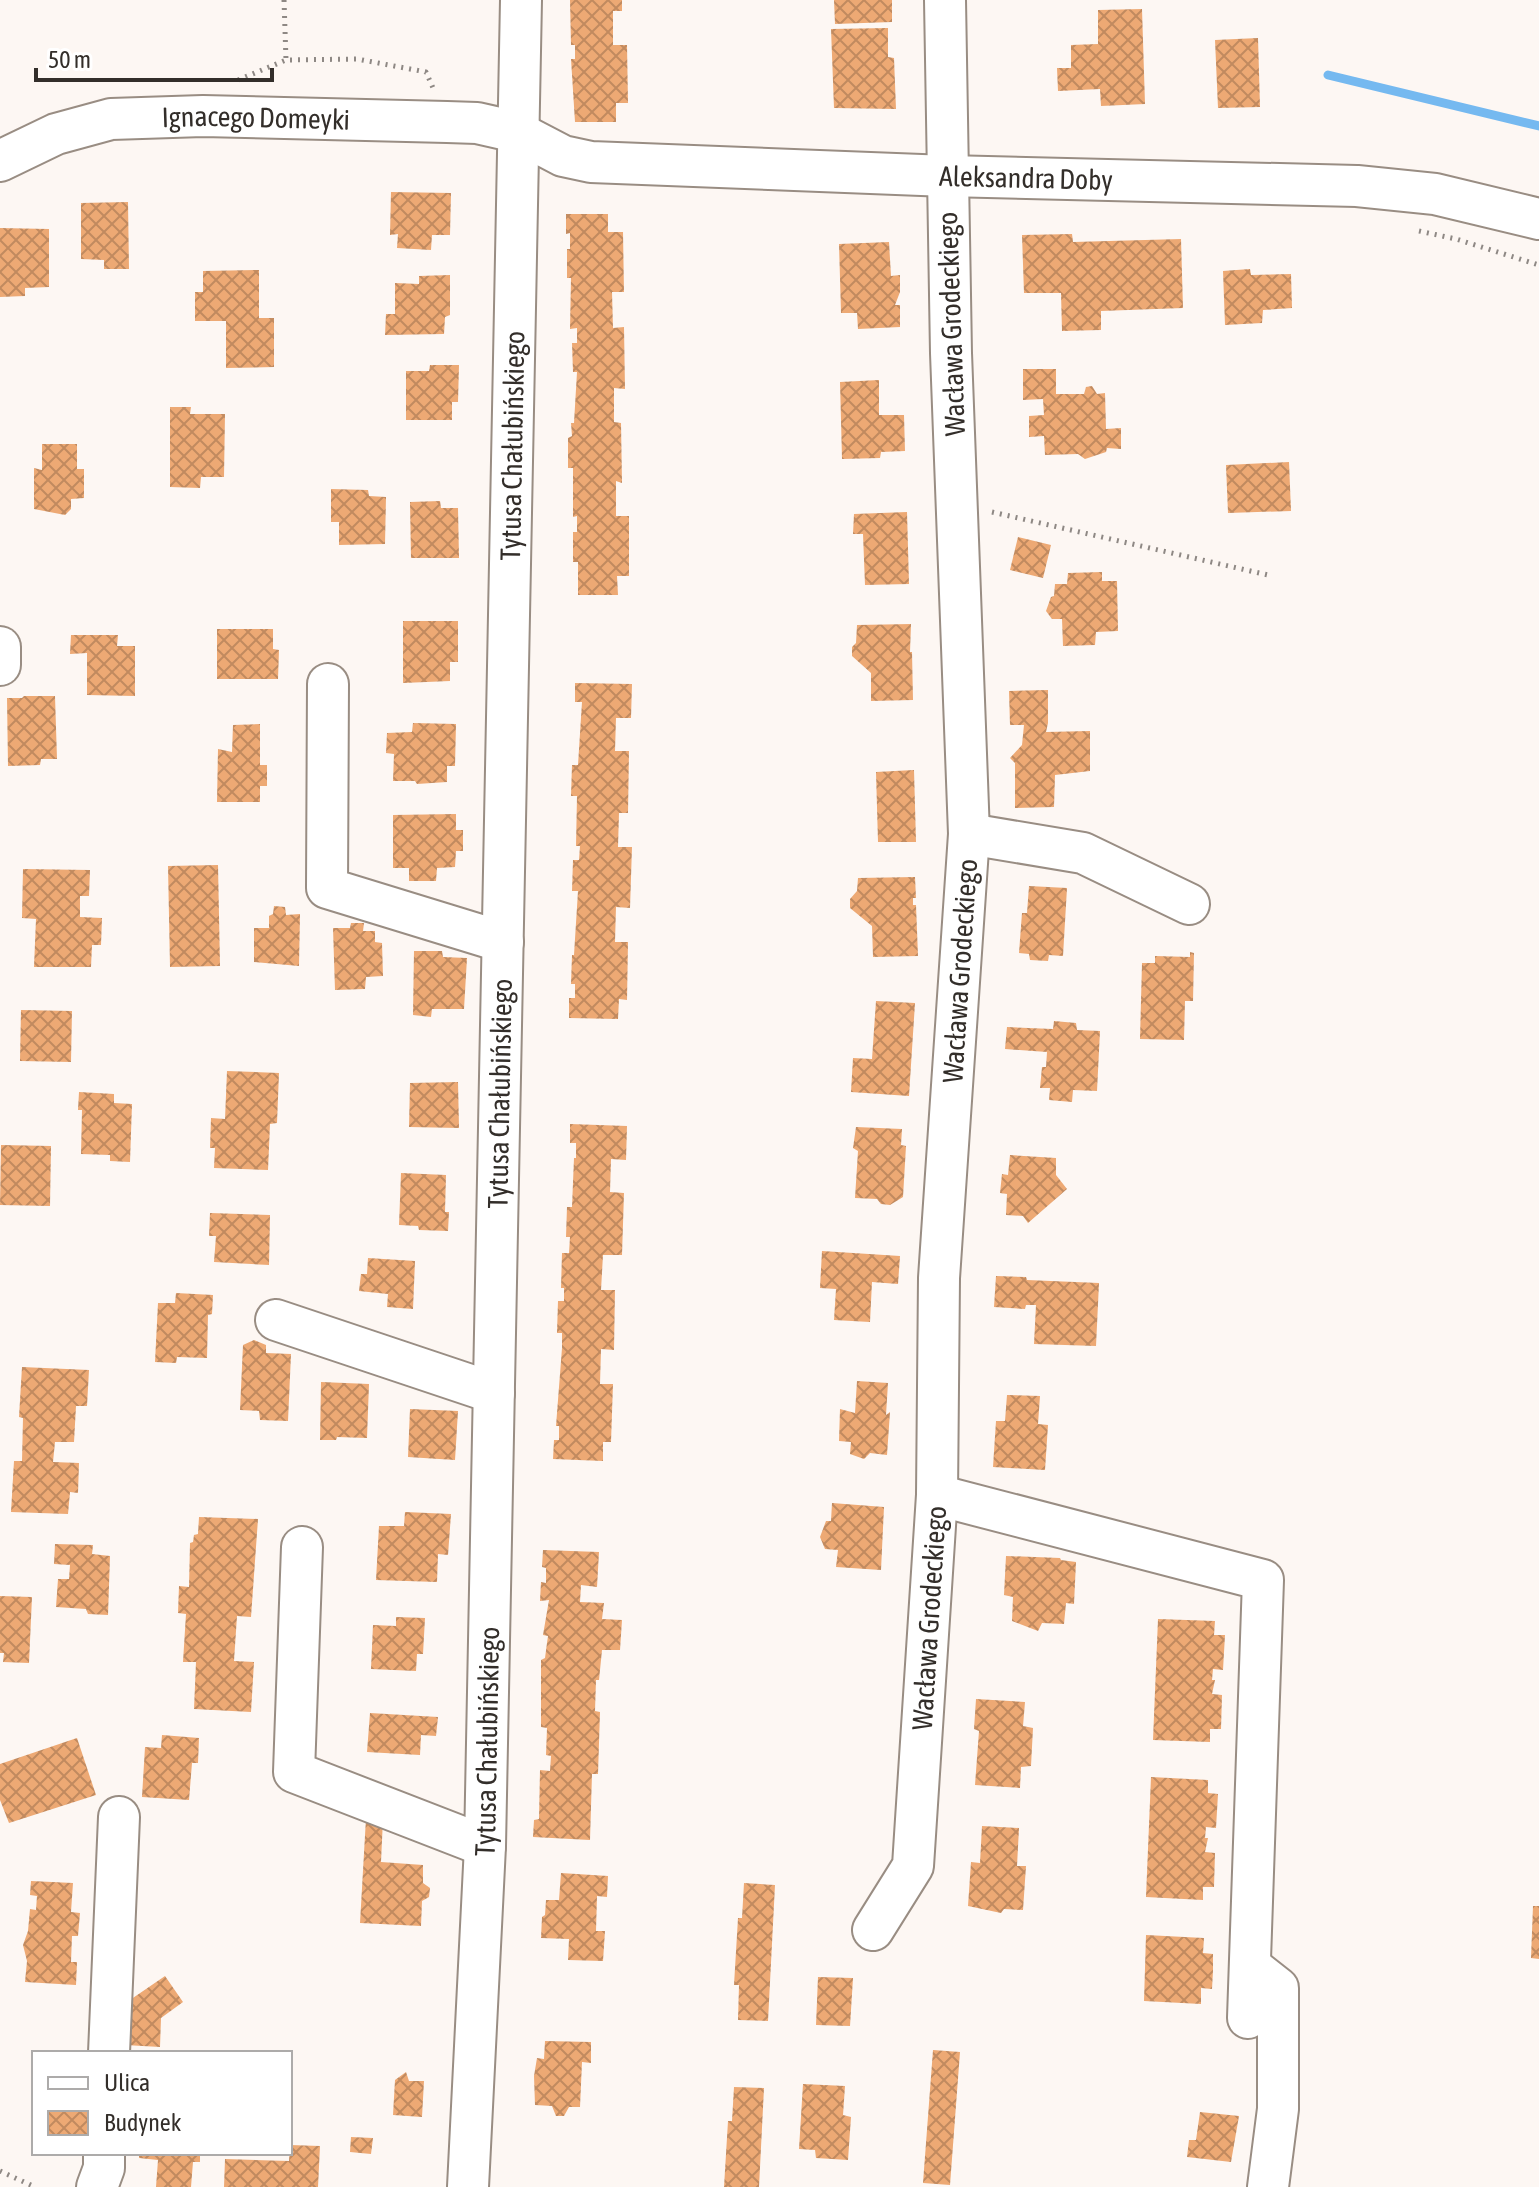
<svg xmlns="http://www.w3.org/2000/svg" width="1539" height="2187" viewBox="0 0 1539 2187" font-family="'Asap Condensed',sans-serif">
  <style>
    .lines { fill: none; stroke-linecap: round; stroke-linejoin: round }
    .stream { stroke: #75b9f0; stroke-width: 9 }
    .building { fill: url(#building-cross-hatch) }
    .minor-casing { stroke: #998d83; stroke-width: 44 }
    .path { stroke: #8e8884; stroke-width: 5; stroke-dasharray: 2 6; stroke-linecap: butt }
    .minor { stroke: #fff; stroke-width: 40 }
    .labels { text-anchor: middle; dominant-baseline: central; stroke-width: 6; stroke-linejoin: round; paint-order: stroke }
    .street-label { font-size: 28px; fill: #332e2a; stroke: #fff }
  </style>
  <defs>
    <pattern id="building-cross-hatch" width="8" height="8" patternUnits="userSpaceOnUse" patternTransform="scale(2)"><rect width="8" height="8" fill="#eda974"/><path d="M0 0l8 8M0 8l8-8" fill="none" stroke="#c18a5f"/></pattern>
  </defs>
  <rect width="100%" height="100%" fill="#fdf7f3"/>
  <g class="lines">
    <path class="stream" d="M1328,75l211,51"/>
  </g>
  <g class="building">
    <path d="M570,0h52v11h-9v34h14l1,58h-12v19h-41l-4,-63h4v-14h-4z"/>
    <path d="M834,0h58v22l-57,2z"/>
    <path d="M1142,9l3,95 -44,2 -1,-17 -42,2 -1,-23h14v-23l27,-1v-34z"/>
    <path d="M888,28v29l6,1 2,51 -62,-1 -3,-79z"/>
    <path d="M1258,38l2,69 -42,1 -3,-68z"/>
    <path d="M391,192l60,1 -1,42h-18l-1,15 -34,-2 1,-14 -8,1z"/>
    <path d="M128,202l1,67h-25v-9l-23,-1v-56z"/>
    <path d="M566,214h42v18h15l1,60h-12l1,36 11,-1 1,62 -11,-1v34l7,1 1,60 -6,-2v35h13v60h-12l1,19h-40v-33h-5v-30h4v-16l-4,1v-49h-5v-30l4,-2 -1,-13h3l3,-51h-4l-1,-29h5v-15l-7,1 1,-51h-4v-29h3v-16l-4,1z"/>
    <path d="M0,228l49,1v58l-24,1v8l-25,1z"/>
    <path d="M1072,234l1,8 108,-3 2,69 -82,3v19l-39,1 -1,-38h-37l-2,-58z"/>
    <path d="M889,242l2,34 9,-1v17l-5,13h5v22l-42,2 -1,-16h-16l-2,-69z"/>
    <path d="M1250,269l1,6 40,-1 1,34 -29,2 -1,13 -37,2 -2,-54z"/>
    <path d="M259,270v48h15v49l-48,1v-47h-31v-29h8v-21z"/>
    <path d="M450,275v40l-5,2 -1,17 -59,1 1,-21h9v-31l24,1v-8z"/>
    <path d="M430,365h29l-1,37h-6v18h-46v-49h23z"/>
    <path d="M1023,369h33v25h28l2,-7 6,-1 5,8 8,-1 1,36 15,-1v21l-14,-1 -1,4 -21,7 -7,-5 -33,1 -1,-19 -15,1v-21l15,-1 -1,-16 -20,1z"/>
    <path d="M879,380v35h25l1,36 -24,1 -1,6 -38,1 -2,-77z"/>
    <path d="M170,407h21l-1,7h35l-1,63h-23l-1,11 -30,-1z"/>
    <path d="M42,444h35v25h7v29l-13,1v10l-6,6 -31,-6v-41l8,2z"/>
    <path d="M1289,462l2,49 -63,2 -2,-48z"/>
    <path d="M331,489l37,1 1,6 17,1 -1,47 -46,1v-23h-8z"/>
    <path d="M440,501l1,7h17l1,50h-48l-1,-56z"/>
    <path d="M907,512l2,72 -44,1 -2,-51h-10l1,-20z"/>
    <path d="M1018,537l33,8 -8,33 -33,-8z"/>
    <path d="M1102,572v9h15l1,50 -22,1 -1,13 -32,1 -1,-27h-10l-6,-8 5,-14 3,-1 1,-12h12l1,-11z"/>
    <path d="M403,621h55v41h-8v19l-47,2z"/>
    <path d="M911,624l-1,28h2l1,48 -42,1v-28l-19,-17v-9l4,-4 1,-18z"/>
    <path d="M217,629h56v20l6,1 -1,29h-61z"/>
    <path d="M71,635h47l-1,11h18v50l-48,-1v-42l-17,1z"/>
    <path d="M575,683l57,1 -1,34h-15l-1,33h14l-1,62h-9l-1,34h14l-2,61 -14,-1 -1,35h13l-1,58 -8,-1 -1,20 -49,-1v-20h6v-14h-4l1,-29h2l4,-64h-6l1,-31h6l1,-14h-4l1,-50h-6l1,-31h6l4,-63h-7z"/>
    <path d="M1048,690v33l-2,9 44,-1v40l-35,4 -1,32 -39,1v-45l-5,-5 12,-13 2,-20h-14l-1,-34z"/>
    <path d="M24,696h31l2,63h-16l-1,6 -32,1 -1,-68h15z"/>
    <path d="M413,723l43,1 -1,42h-8v16l-30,2 -2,-3h-22l1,-27 -8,-1 1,-20 25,-1z"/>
    <path d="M260,724v41h7v21h-7v16h-43l1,-53 14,3 1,-27z"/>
    <path d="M914,770l2,72h-38l-2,-70z"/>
    <path d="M456,814v16h7v21h-7l-1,16 -18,1 -1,13h-27v-13h-16v-53z"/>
    <path d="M218,865l2,101 -50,1 -2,-101z"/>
    <path d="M23,869l67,1 -1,26h-9v21l22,1 -1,27h-9l-1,22h-57l2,-48 -14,-1z"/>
    <path d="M915,877l1,21h-3v7h3l2,51 -45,1 -1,-31 -22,-18v-9l7,-8 1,-13z"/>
    <path d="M1029,886l38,2 -4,68 -14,-1 -1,6 -18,-1 -1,-6 -10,-1 3,-40h5z"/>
    <path d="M274,906l11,1 1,8 14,-1 -1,52 -45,-4v-34h15v-12l4,-2z"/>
    <path d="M351,923h13l-1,8h12v11l7,1 1,33 -17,1 -1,12 -30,1 -2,-62h17z"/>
    <path d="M414,951h28l1,6 24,1 -3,51h-32l-1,8 -18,-2z"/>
    <path d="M1190,952l4,1 -1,48h-8l-1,39 -44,-1 2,-76h13v-7l35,1z"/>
    <path d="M876,1001l39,2 -6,93 -58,-4 2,-34 19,1z"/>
    <path d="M21,1010l51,1 -1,51 -51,-1z"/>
    <path d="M1054,1021l22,2 1,7 23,1 -3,60 -24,-1 -1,12 -23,-2 1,-12h-10l2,-21h4l1,-15 -42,-3 2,-22 46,2z"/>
    <path d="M227,1071l52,2 -2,50 -7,1 -2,46 -54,-2 1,-20h-5l1,-30 14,1z"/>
    <path d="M458,1082l1,46 -50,-1 1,-44z"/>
    <path d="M79,1092l35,2v9l18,1 -2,58 -20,-1v-6l-29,-1 1,-44h-4z"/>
    <path d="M570,1124l57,2 -1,34 -15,-1 -1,33 14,1 -2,62h-19l-2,35h14l-1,60 -13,-1 -1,35h13l-2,58h-8v19l-50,-2 1,-19h5v-14h-3l6,-78v-15h-5l1,-32h6v-13h-3l1,-35h7l1,-16h-4l1,-30h5l2,-49h2v-15h-6z"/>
    <path d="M856,1127l46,2 -1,16 5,1 -3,51 -13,8 -9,-1 -4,-5 -22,-1 3,-47 -5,-3z"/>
    <path d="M1,1145l50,1 -1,60 -50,-1z"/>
    <path d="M1010,1155l46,3v17l11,14 -39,34 -5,-7 -17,-1 1,-21 -7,-1 2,-19 6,1z"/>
    <path d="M401,1173l45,2 -1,37h4l-1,19 -29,-1 -1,-4 -19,-1z"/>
    <path d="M210,1213l60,2 -1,50 -55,-3 2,-26h-7z"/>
    <path d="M822,1251l78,5 -2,28 -26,-2 -2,40 -36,-2 2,-31 -16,-1z"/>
    <path d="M368,1258l47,3 -2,48 -26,-2 1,-13 -29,-3 2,-17h6z"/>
    <path d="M996,1276l30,1 1,3 72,3 -3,63 -62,-2 2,-39h-10l-1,4 -31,-2z"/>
    <path d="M176,1293l37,2 -1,19 -4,1 -1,43 -30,-1 -1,6 -21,-1 3,-59h17z"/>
    <path d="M254,1340l12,5v8l25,1 -3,67 -28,-1 -1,-9 -19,-1 3,-65z"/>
    <path d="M22,1367l67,3 -2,36h-11l-2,36h-19l-2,20 26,1 -1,30 -8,-1 -2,22 -57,-2 3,-51h8l1,-43 -4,-1z"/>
    <path d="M857,1381l31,2 -2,32 4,-3 -3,43 -17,-2 -6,6 -14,-5 1,-12 -12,-1 1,-32 15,4z"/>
    <path d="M321,1382l48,2 -2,54 -30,-1 -1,3h-16z"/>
    <path d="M1007,1395l33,1 -2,28 10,1 -3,45 -52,-3 3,-46h9z"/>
    <path d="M410,1409l48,2 -3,49 -47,-3z"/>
    <path d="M832,1503l52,4 -3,63 -45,-3 2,-17 -13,-1 -5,-12 6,-16h5z"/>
    <path d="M405,1512l46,2 -3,41 -10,-1 -1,28 -61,-2 3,-54h25z"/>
    <path d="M199,1517l59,2 -7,98 -14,-1 -3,45 20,1 -3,50 -57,-3 2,-47h-13l3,-48 -8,-1 1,-27 10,1 1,-44 3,-1 1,-7 4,-1z"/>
    <path d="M55,1544l38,1 -1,9 18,2 -2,59 -20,-1 -2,-5 -30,-2 2,-28h11l1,-14 -16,-1z"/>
    <path d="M543,1550l56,2 -2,35 -16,-2 -1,17 24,1 -2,16 20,1 -2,30h-18l-3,30h-3l-1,31 5,1 -2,62h-6l-2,66 -57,-3 1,-17 5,-1 1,-49 10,1 1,-15 -5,-1 1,-27 -6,-1v-67l4,-2 2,-15 1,-7 -5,-1 6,-35 -9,1 1,-19 5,1v-15l-4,-1z"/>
    <path d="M1006,1556l54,2 1,2 15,2 -2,42 -8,-1 -2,21 -22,-1 -4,8 -26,-10 1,-24 -9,-2z"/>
    <path d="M0,1596l32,1 -3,66 -26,-1 1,-9h-4z"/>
    <path d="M396,1617l29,1 -2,36h-6l-1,17 -45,-2 2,-44 23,1z"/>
    <path d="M1158,1619l57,2 -1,14h11l-2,35 -10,-1 -1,11h3l-3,14 10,1 -1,34h-11v13l-57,-2z"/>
    <path d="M976,1699l49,3 -2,24 10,2 -2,38 -10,1 -1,21 -45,-3 4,-54 -5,-2z"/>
    <path d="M370,1713l68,4 -2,19 -15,-1 -1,20 -53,-3z"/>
    <path d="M162,1735l37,3 -1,25h-6l-3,37 -47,-3 3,-50 16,1z"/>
    <path d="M77,1738l19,57 -87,28 -9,-23v-36z"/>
    <path d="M1151,1777l57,3v13l10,1 -2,34 -10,-1 -1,11h3l-3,14 10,1 -1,34h-11v13l-57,-3z"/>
    <path d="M366,1818l17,1 -2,43 42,3v18l7,5 -1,9 -7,4 -1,25 -61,-3z"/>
    <path d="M982,1826l37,2 -2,38h9l-3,44 -19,-1 -3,4 -33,-7 3,-44 9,1z"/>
    <path d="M561,1873l47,3 -1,21 -10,-1 -1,35h9l-2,30 -35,-1 1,-21 -28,-1 1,-21 3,-2 1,-15h13z"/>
    <path d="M31,1881l42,2 -2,29 9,1 -2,23h-6l-1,26h6l-1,23 -51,-3 2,-21 -4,-16 5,-14 2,-22 6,1 1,-14 -7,-1z"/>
    <path d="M744,1883l31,2 -7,136 -30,-1 1,-35h-5l4,-67h4z"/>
    <path d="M1533,1906h6v53l-8,-1z"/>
    <path d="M1146,1935l58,3 -1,15 10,1v17l-1,18 -11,-1v16l-57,-3z"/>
    <path d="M165,1976l18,26 -22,16 -1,29 -35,-2 2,-43z"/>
    <path d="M818,1977l35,1 -3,48 -34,-1z"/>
    <path d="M545,2041l46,1v21l-9,-1 -2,45h-11l-5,9h-8l-4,-10 -17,-1 -1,-29 3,-18 7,1z"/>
    <path d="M933,2050l27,2 -10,133 -27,-2z"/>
    <path d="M406,2072l3,9h15l-2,36 -29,-2 2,-35z"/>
    <path d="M803,2084l42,2 -2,29 8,2 -3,43 -32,-2 -1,-8 -16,-1z"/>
    <path d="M734,2087l30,1 -5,99h-35l4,-66h4z"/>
    <path d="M1200,2112l39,4 -8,46 -44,-5 2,-17h7z"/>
    <path d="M351,2137l22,1 -2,16 -21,-2z"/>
    <path d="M290,2145l30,1 -2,41h-94l1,-28 64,2z"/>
    <path d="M139,2153h61v9h-7l-2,25h-35l2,-27 -19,-2z"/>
  </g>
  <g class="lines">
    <g class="minor-casing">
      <g id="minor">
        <path id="s1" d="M0,161l56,-27 55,-15 92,-3 244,6 30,1 40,9 46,24 28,6 356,14 410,10 78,8 104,25"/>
        <path d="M0,647v18"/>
        <path d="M328,684l-1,204 176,54"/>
        <path d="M969,834l114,19 106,51"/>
        <path d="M276,1320l218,73"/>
        <path d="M937,1495l326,85 -15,438"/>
        <path d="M302,1547l-8,225 191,74"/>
        <path id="s2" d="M873,1930l40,-64 24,-371 2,-217 30,-444 -18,-481 -6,-353"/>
        <path d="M1250,1966l28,22v121l-10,78"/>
        <path d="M109,2053l10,-236"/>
        <path d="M97,2187l7,-19v-15"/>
        <path id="s3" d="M468,2187l17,-341 36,-1846"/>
      </g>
    </g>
    <g class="path">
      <path d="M284,0l2,60"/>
      <path d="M238,80l48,-20 71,-1 69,13 7,16"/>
      <path d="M1419,231l37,8 83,26"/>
      <path d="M992,512l276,63"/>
      <path d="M0,2171l35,16"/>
    </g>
    <use href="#minor" class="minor"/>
  </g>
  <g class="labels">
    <g class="street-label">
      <text stroke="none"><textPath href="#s1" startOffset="264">Ignacego Domeyki</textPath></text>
      <text stroke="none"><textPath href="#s1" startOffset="1042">Aleksandra Doby</textPath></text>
      <text transform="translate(951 324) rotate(-92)">Wacława Grodeckiego</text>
      <text stroke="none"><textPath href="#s3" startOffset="1742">Tytusa Chałubińskiego</textPath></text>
      <text stroke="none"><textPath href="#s2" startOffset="972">Wacława Grodeckiego</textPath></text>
      <text stroke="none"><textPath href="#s3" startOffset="1094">Tytusa Chałubińskiego</textPath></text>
      <text stroke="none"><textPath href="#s2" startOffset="324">Wacława Grodeckiego</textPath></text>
      <text stroke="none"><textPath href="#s3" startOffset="446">Tytusa Chałubińskiego</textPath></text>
    </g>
  </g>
  <rect x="32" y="2051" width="260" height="104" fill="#ffffff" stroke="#adabaa" stroke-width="2"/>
  <rect x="48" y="2077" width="40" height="12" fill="#ffffff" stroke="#adabaa" stroke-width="2"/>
  <text x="104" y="2091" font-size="24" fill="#332e2a">Ulica</text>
  <rect x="48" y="2111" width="40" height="24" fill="url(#building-cross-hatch)" stroke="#adabaa" stroke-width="2"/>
  <text x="104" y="2131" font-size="24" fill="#332e2a">Budynek</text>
  <path d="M36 68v12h236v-12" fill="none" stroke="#332e2a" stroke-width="4"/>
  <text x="48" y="68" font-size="24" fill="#332e2a" stroke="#ffffff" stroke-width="6" paint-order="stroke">50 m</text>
</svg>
